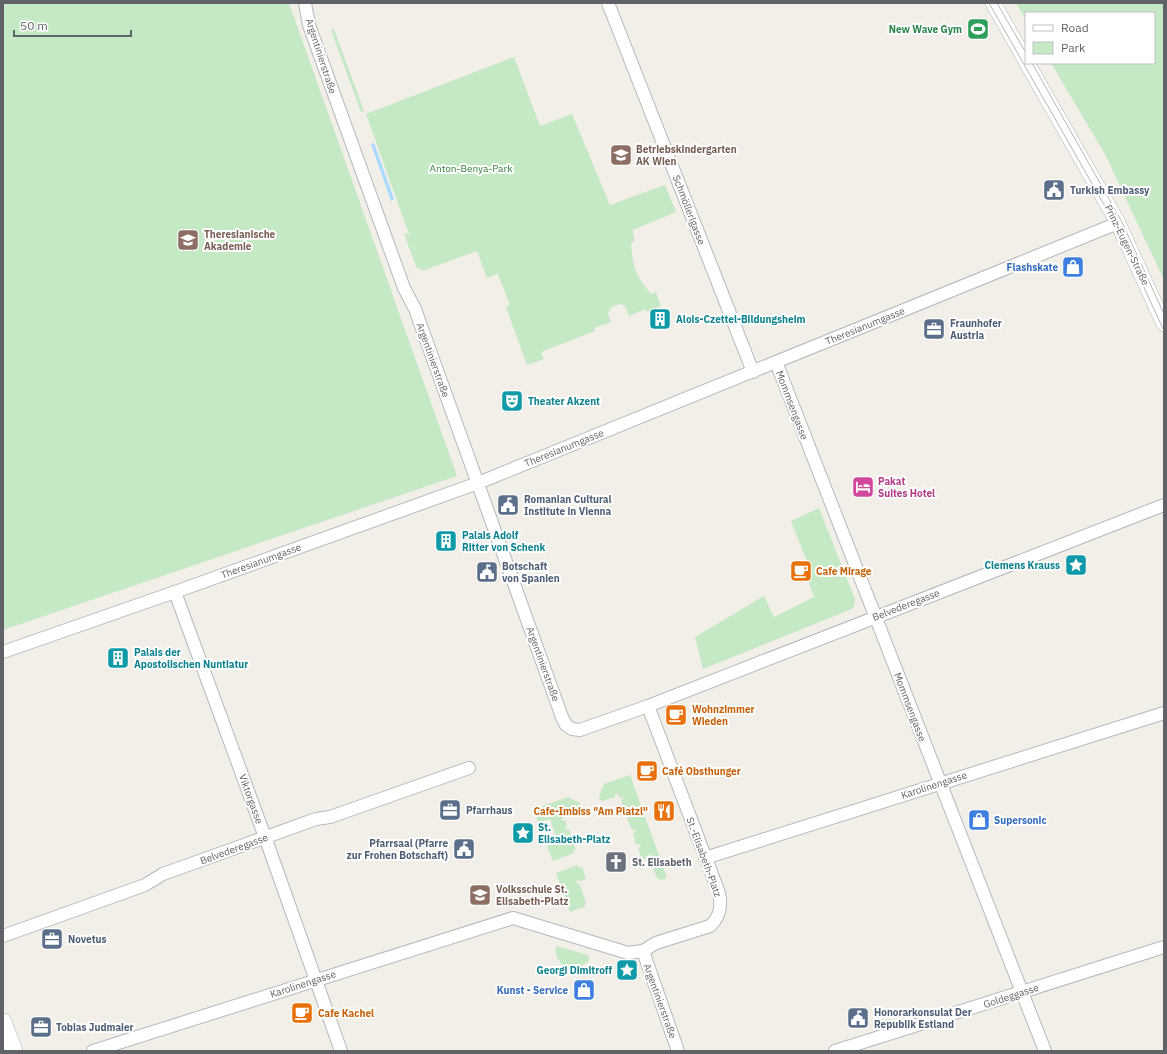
<svg xmlns="http://www.w3.org/2000/svg" width="1167" height="1054" viewBox="0 0 1167 1054" font-family="'IBM Plex Sans',sans-serif">
  <style>
    .green { fill: #c5e8c5 }
    .water { fill: #aadaff }
    .lines { fill: none; stroke-linecap: round; stroke-linejoin: round }
    .minor-casing { stroke: #b5b8bc; stroke-width: 14 }
    .tertiary-casing { stroke: #b5b8bc; stroke-width: 16 }
    .secondary-casing { stroke: #b6babf; stroke-width: 18 }
    .minor { stroke: #fff; stroke-width: 12 }
    .tertiary { stroke: #fff; stroke-width: 15 }
    .secondary { stroke: #fff; stroke-width: 17 }
    .tram { stroke: #b6b7b8; stroke-width: 1 }
    .labels { text-anchor: middle; dominant-baseline: central; stroke-width: 4; stroke-linejoin: round; paint-order: stroke }
    .leisure-label { font-size: 10px; font-weight: bold; fill: #27864d; stroke: #fff; text-anchor: end }
    .street-label { font-size: 10px; fill: #5f6368; stroke: #fff }
    .education-label { font-size: 10px; font-weight: bold; fill: #785e54; stroke: #fff; text-anchor: start }
    .park-label { font-size: 10px; fill: #348238; stroke: #fff }
    .service-label { font-size: 10px; font-weight: bold; fill: #4e5e75; stroke: #fff; text-anchor: start }
    .shop-label { font-size: 10px; font-weight: bold; fill: #366cbe; stroke: #fff; text-anchor: end }
    .culture-label { font-size: 10px; font-weight: bold; fill: #0d838f; stroke: #fff; text-anchor: start }
    .hotel-label { font-size: 10px; font-weight: bold; fill: #b23c85; stroke: #fff; text-anchor: start }
    .food-label { font-size: 10px; font-weight: bold; fill: #c56008; stroke: #fff; text-anchor: start }
    .worship-label { font-size: 10px; font-weight: bold; fill: #5b616d; stroke: #fff; text-anchor: start }
  </style>
  <rect width="100%" height="100%" fill="#f1efe8"/>
  <g class="green">
    <path d="M3,3h286l168,473 -454,154z"/>
    <path d="M1016,3h148v277l-59,-126 -54,-91h103v-50h-128v7z"/>
    <path d="M334,29l30,82 -3,1 -30,-82z"/>
    <path d="M514,57l26,69 32,-12 38,91 55,-20 11,27 -43,18 1,12h-3c2,26 4,32 20,52l5,-2 5,14 -14,6 -2,-3 -16,7 -4,-10 -5,-2 -9,3 -3,7 3,8 -17,6 1,3 -54,21 3,7 -17,6 -21,-58 4,-2 -12,-31 -11,4 -10,-27 -55,20 -2,-3 -3,1 -13,-35 3,-1 4,7 -45,-126z"/>
    <path d="M819,508l36,91 -1,8 -2,2 -149,60 -8,-32 69,-41 10,21 40,-20 -6,-16 3,-9 -20,-51z"/>
    <path d="M630,775l37,103 -6,2 -4,-2 -7,-19 2,-4 -3,-1 -1,4 -6,2 -4,-12 3,-2 -1,-2 -4,1 -3,-12 3,-1 -1,-3 -3,1 -5,-12 3,-1v-3l-4,1 -2,-6 2,-1v-2h-3l-2,-6 3,-1 -1,-2 -3,1 -3,-5 -2,1v3l-12,4 -3,-1 -1,-4 5,-12z"/>
    <path d="M568,797l12,6 1,4 -1,3 -12,4 -1,-3 -3,1v6l-3,1 1,2 3,-1 2,6 -2,1 1,3 3,-1 2,6 -4,1 1,3 3,-1 5,12 -3,1 1,2 -21,8 -6,-15 11,-4 -8,-23 -12,4 -4,-14z"/>
    <path d="M578,865l1,3 3,-1 4,12 -5,2 -4,-1 -1,3 4,1 6,19 -2,4 -14,5 -14,-39z"/>
    <path d="M556,946l32,9 2,4c-7,8 -14,10 -25,8 -7,-6 -11,-12 -9,-21z"/>
  </g>
  <path class="water" d="M374,143l20,56 -3,2 -20,-57z"/>
  <g class="lines">
    <g class="minor-casing">
      <g id="minor">
        <path d="M305,3l4,22 95,263 11,21 147,408 4,8 6,4 8,1 68,-24 516,-201"/>
        <path d="M608,3l145,369"/>
        <path d="M776,362l269,689"/>
        <path d="M175,592l94,256 72,203"/>
        <path d="M3,652l172,-60 303,-109 640,-260"/>
        <path d="M705,858l459,-145"/>
        <path d="M3,936l142,-51 18,-11 153,-55 14,-2 139,-49"/>
        <path d="M643,951l35,100"/>
        <path d="M93,1051l420,-133 115,35 15,-2 13,-8 54,-17c10,-9 12,-19 9,-33l-71,-187"/>
        <path d="M835,1051l329,-104"/>
      </g>
    </g>
    <g class="tertiary-casing">
      <g id="tertiary">
        <path d="M993,3l33,58"/>
        <path d="M1027,63l91,160 46,101"/>
      </g>
    </g>
    <g class="secondary-casing">
      <path id="secondary" d="M3,1022l11,29"/>
    </g>
    <use href="#minor" class="minor"/>
    <use href="#tertiary" class="tertiary"/>
    <use href="#secondary" class="secondary"/>
    <g class="tram">
      <path d="M989,3l126,221 49,107"/>
      <path d="M997,3l29,50"/>
      <path d="M1032,63l89,157 43,94"/>
    </g>
  </g>
  <defs>
    <g id="stadium-square" transform="scale(1.15)"><rect x="-9" y="-9" width="18" height="18" rx="4" fill="#2e9e5b" stroke="#fff"/><path d="M0-5a6.5 5 0 1 0 0 10a6.5 5 0 1 0 0-10ZM-3.5-1.8h7v3.6h-7Z" fill="#fff"/></g>
    <g id="school-square" transform="scale(1.15)"><rect x="-9" y="-9" width="18" height="18" rx="4" fill="#8d6e63" stroke="#fff"/><path d="M0-5L7-2L0 1L-7-2ZM-4 1L0 2.5L4 1V4Q0 6-4 4Z" fill="#fff"/></g>
    <g id="civic-square" transform="scale(1.15)"><rect x="-9" y="-9" width="18" height="18" rx="4" fill="#5c6f8a" stroke="#fff"/><path d="M-.6-6.5H3V-4.5H.6V-3L4-1V1h2V6H-6V1h2V-1L-.6-3ZM-1.2 2.5V6h2.4V2.5Z" fill="#fff"/></g>
    <g id="shop-square" transform="scale(1.15)"><rect x="-9" y="-9" width="18" height="18" rx="4" fill="#3f7fe0" stroke="#fff"/><path d="M-5-2.5h2.3a2.7 3.5 0 0 1 5.4 0H5L5.5 6h-11ZM-1.5-2.5h3a1.5 2.3 0 0 0-3 0Z" fill="#fff"/></g>
    <g id="building-square" transform="scale(1.15)"><rect x="-9" y="-9" width="18" height="18" rx="4" fill="#0f9aa8" stroke="#fff"/><path d="M-4-6H4V6H1V3H-1V6H-4ZM-2.5-4.3h1.7v1.8h-1.7ZM.8-4.3h1.7v1.8H.8ZM-2.5-1h1.7V.8h-1.7ZM.8-1h1.7V.8H.8Z" fill="#fff"/></g>
    <g id="office-square" transform="scale(1.15)"><rect x="-9" y="-9" width="18" height="18" rx="4" fill="#5c6f8a" stroke="#fff"/><path d="M-6-3h4V-5.5h4V-3h4V5H-6ZM-1-4.5V-3h2v-1.5ZM-6 0V1H6V0Z" fill="#fff"/></g>
    <g id="theatre-square" transform="scale(1.15)"><rect x="-9" y="-9" width="18" height="18" rx="4" fill="#0f9aa8" stroke="#fff"/><path d="M-5-5.5Q0-4 5-5.5V0Q5 5 0 6Q-5 5-5 0ZM-3.3-2.5H-1v1.5H-3.3ZM1-2.5H3.3v1.5H1ZM-2.8 1Q0 5.5 2.8 1Z" fill="#fff"/></g>
    <g id="hotel-square" transform="scale(1.15)"><rect x="-9" y="-9" width="18" height="18" rx="4" fill="#d1479c" stroke="#fff"/><path d="M-6-4.5h1.5V1H6V5H4.5V3h-9V5H-6ZM-4 0a1.8 1.8 0 1 1 3.6 0ZM.5 0V-2.5h3Q6-2.5 6 0Z" fill="#fff"/></g>
    <g id="sight-square" transform="scale(1.15)"><rect x="-9" y="-9" width="18" height="18" rx="4" fill="#0f9aa8" stroke="#fff"/><path d="M0-6L1.8-2.2L6-1.7L2.9 1.2L3.7 5.4L0 3.3L-3.7 5.4L-2.9 1.2L-6-1.7L-1.8-2.2Z" fill="#fff"/></g>
    <g id="cafe-square" transform="scale(1.15)"><rect x="-9" y="-9" width="18" height="18" rx="4" fill="#e8710a" stroke="#fff"/><path d="M-5.5-4.5H6V0H3Q3 3.5 0 3.5H-2.5Q-5.5 3.5-5.5 0ZM3-3.2v2h1.7v-2ZM-6 4.5H4V6H-6Z" fill="#fff"/></g>
    <g id="restaurant-square" transform="scale(1.15)"><rect x="-9" y="-9" width="18" height="18" rx="4" fill="#e8710a" stroke="#fff"/><path d="M-5-6h1v4h1v-4h1v4h1v-4h1v5L-1.5 .5V6h-2V.5L-5-1ZM5-6V6H3V1.5H1.5Q1.5-4 5-6Z" fill="#fff"/></g>
    <g id="church-square" transform="scale(1.15)"><rect x="-9" y="-9" width="18" height="18" rx="4" fill="#6b7280" stroke="#fff"/><path d="M-1.2-6h2.4v3.5h3.3v2.4h-3.3V6h-2.4V-.1h-3.3v-2.4h3.3Z" fill="#fff"/></g>
  </defs>
  <g fill-rule="evenodd">
    <use href="#stadium-square" x="978" y="29"/>
    <use href="#school-square" x="621" y="155"/>
    <use href="#civic-square" x="1054" y="190"/>
    <use href="#school-square" x="188" y="240"/>
    <use href="#shop-square" x="1073" y="267"/>
    <use href="#building-square" x="660" y="319"/>
    <use href="#office-square" x="934" y="329"/>
    <use href="#theatre-square" x="512" y="401"/>
    <use href="#hotel-square" x="863" y="487"/>
    <use href="#civic-square" x="508" y="505"/>
    <use href="#building-square" x="446" y="541"/>
    <use href="#sight-square" x="1076" y="565"/>
    <use href="#cafe-square" x="801" y="571"/>
    <use href="#civic-square" x="487" y="572"/>
    <use href="#building-square" x="118" y="658"/>
    <use href="#cafe-square" x="676" y="715"/>
    <use href="#cafe-square" x="647" y="771"/>
    <use href="#office-square" x="450" y="810"/>
    <use href="#restaurant-square" x="664" y="811"/>
    <use href="#shop-square" x="979" y="820"/>
    <use href="#sight-square" x="523" y="833"/>
    <use href="#civic-square" x="464" y="849"/>
    <use href="#church-square" x="616" y="862"/>
    <use href="#school-square" x="480" y="895"/>
    <use href="#office-square" x="52" y="939"/>
    <use href="#sight-square" x="627" y="970"/>
    <use href="#shop-square" x="584" y="990"/>
    <use href="#cafe-square" x="302" y="1013"/>
    <use href="#civic-square" x="858" y="1018"/>
    <use href="#office-square" x="41" y="1027"/>
  </g>
  <g class="labels">
    <g class="leisure-label">
      <text x="962" y="29">New Wave Gym</text>
    </g>
    <g class="street-label">
      <text transform="translate(321 56) rotate(72)">Argentinierstraße</text>
      <text transform="translate(689 210) rotate(69)">Schmöllerlgasse</text>
      <text transform="translate(1127 245) rotate(64)">Prinz-Eugen-Straße</text>
      <text transform="translate(865 326) rotate(-22)">Theresianumgasse</text>
      <text transform="translate(433 360) rotate(70)">Argentinierstraße</text>
      <text transform="translate(792 405) rotate(69)">Mommsengasse</text>
      <text transform="translate(564 448) rotate(-22)">Theresianumgasse</text>
      <text transform="translate(261 561) rotate(-20)">Theresianumgasse</text>
      <text transform="translate(906 605) rotate(-21)">Belvederegasse</text>
      <text transform="translate(543 664) rotate(70)">Argentinierstraße</text>
      <text transform="translate(910 707) rotate(69)">Mommsengasse</text>
      <text transform="translate(934 785) rotate(-18)">Karolinengasse</text>
      <text transform="translate(251 799) rotate(70)">Viktorgasse</text>
      <text transform="translate(234 849) rotate(-20)">Belvederegasse</text>
      <text transform="translate(704 857) rotate(70)">St.-Elisabeth-Platz</text>
      <text transform="translate(303 984) rotate(-18)">Karolinengasse</text>
      <text transform="translate(1011 996) rotate(-18)">Goldeggasse</text>
      <text transform="translate(660 1001) rotate(70)">Argentinierstraße</text>
    </g>
    <g class="education-label">
      <text x="636" y="149">Betriebskindergarten<tspan x="636" dy="12">AK Wien</tspan></text>
      <text x="204" y="234">Theresianische<tspan x="204" dy="12">Akademie</tspan></text>
      <text x="496" y="889">Volksschule St.<tspan x="496" dy="12">Elisabeth-Platz</tspan></text>
    </g>
    <g class="park-label">
      <text x="471" y="168">Anton-Benya-Park</text>
    </g>
    <g class="service-label">
      <text x="1070" y="190">Turkish Embassy</text>
      <text x="950" y="323">Fraunhofer<tspan x="950" dy="12">Austria</tspan></text>
      <text x="524" y="499">Romanian Cultural<tspan x="524" dy="12">Institute in Vienna</tspan></text>
      <text x="502" y="566">Botschaft<tspan x="502" dy="12">von Spanien</tspan></text>
      <text x="466" y="810">Pfarrhaus</text>
      <text x="448" y="843" text-anchor="end">Pfarrsaal (Pfarre<tspan x="448" dy="12">zur Frohen Botschaft)</tspan></text>
      <text x="68" y="939">Novetus</text>
      <text x="874" y="1012">Honorarkonsulat Der<tspan x="874" dy="12">Republik Estland</tspan></text>
      <text x="56" y="1027">Tobias Judmaier</text>
    </g>
    <g class="shop-label">
      <text x="1058" y="267">Flashskate</text>
      <text x="994" y="820" text-anchor="start">Supersonic</text>
      <text x="568" y="990">Kunst - Service</text>
    </g>
    <g class="culture-label">
      <text x="676" y="319">Alois-Czettel-Bildungsheim</text>
      <text x="528" y="401">Theater Akzent</text>
      <text x="462" y="535">Palais Adolf<tspan x="462" dy="12">Ritter von Schenk</tspan></text>
      <text x="1060" y="565" text-anchor="end">Clemens Krauss</text>
      <text x="134" y="652">Palais der<tspan x="134" dy="12">Apostolischen Nuntiatur</tspan></text>
      <text x="538" y="827">St.<tspan x="538" dy="12">Elisabeth-Platz</tspan></text>
      <text x="612" y="970" text-anchor="end">Georgi Dimitroff</text>
    </g>
    <g class="hotel-label">
      <text x="878" y="481">Pakat<tspan x="878" dy="12">Suites Hotel</tspan></text>
    </g>
    <g class="food-label">
      <text x="816" y="571">Cafe Mirage</text>
      <text x="692" y="709">Wohnzimmer<tspan x="692" dy="12">Wieden</tspan></text>
      <text x="662" y="771">Café Obsthunger</text>
      <text x="648" y="811" text-anchor="end">Cafe-Imbiss "Am Platzl"</text>
      <text x="318" y="1013">Cafe Kachel</text>
    </g>
    <g class="worship-label">
      <text x="632" y="862">St. Elisabeth</text>
    </g>
  </g>
  <rect width="1167" height="1054" fill="none" stroke="#5f6368" stroke-width="8"/>
  <rect x="1025" y="12" width="130" height="52" fill="#ffffff" stroke="#bfc1c3"/>
  <rect x="1033" y="25" width="20" height="6" fill="#ffffff" stroke="#bfc1c3"/>
  <text x="1061" y="32" font-size="12" fill="#5f6368">Road</text>
  <rect x="1033" y="42" width="20" height="12" fill="#c5e8c5" stroke="#bfc1c3"/>
  <text x="1061" y="52" font-size="12" fill="#5f6368">Park</text>
  <path d="M14 30v6h117v-6" fill="none" stroke="#5f6368" stroke-width="2"/>
  <text x="20" y="30" font-size="12" fill="#5f6368" stroke="#ffffff" stroke-width="3" paint-order="stroke">50 m</text>
</svg>
